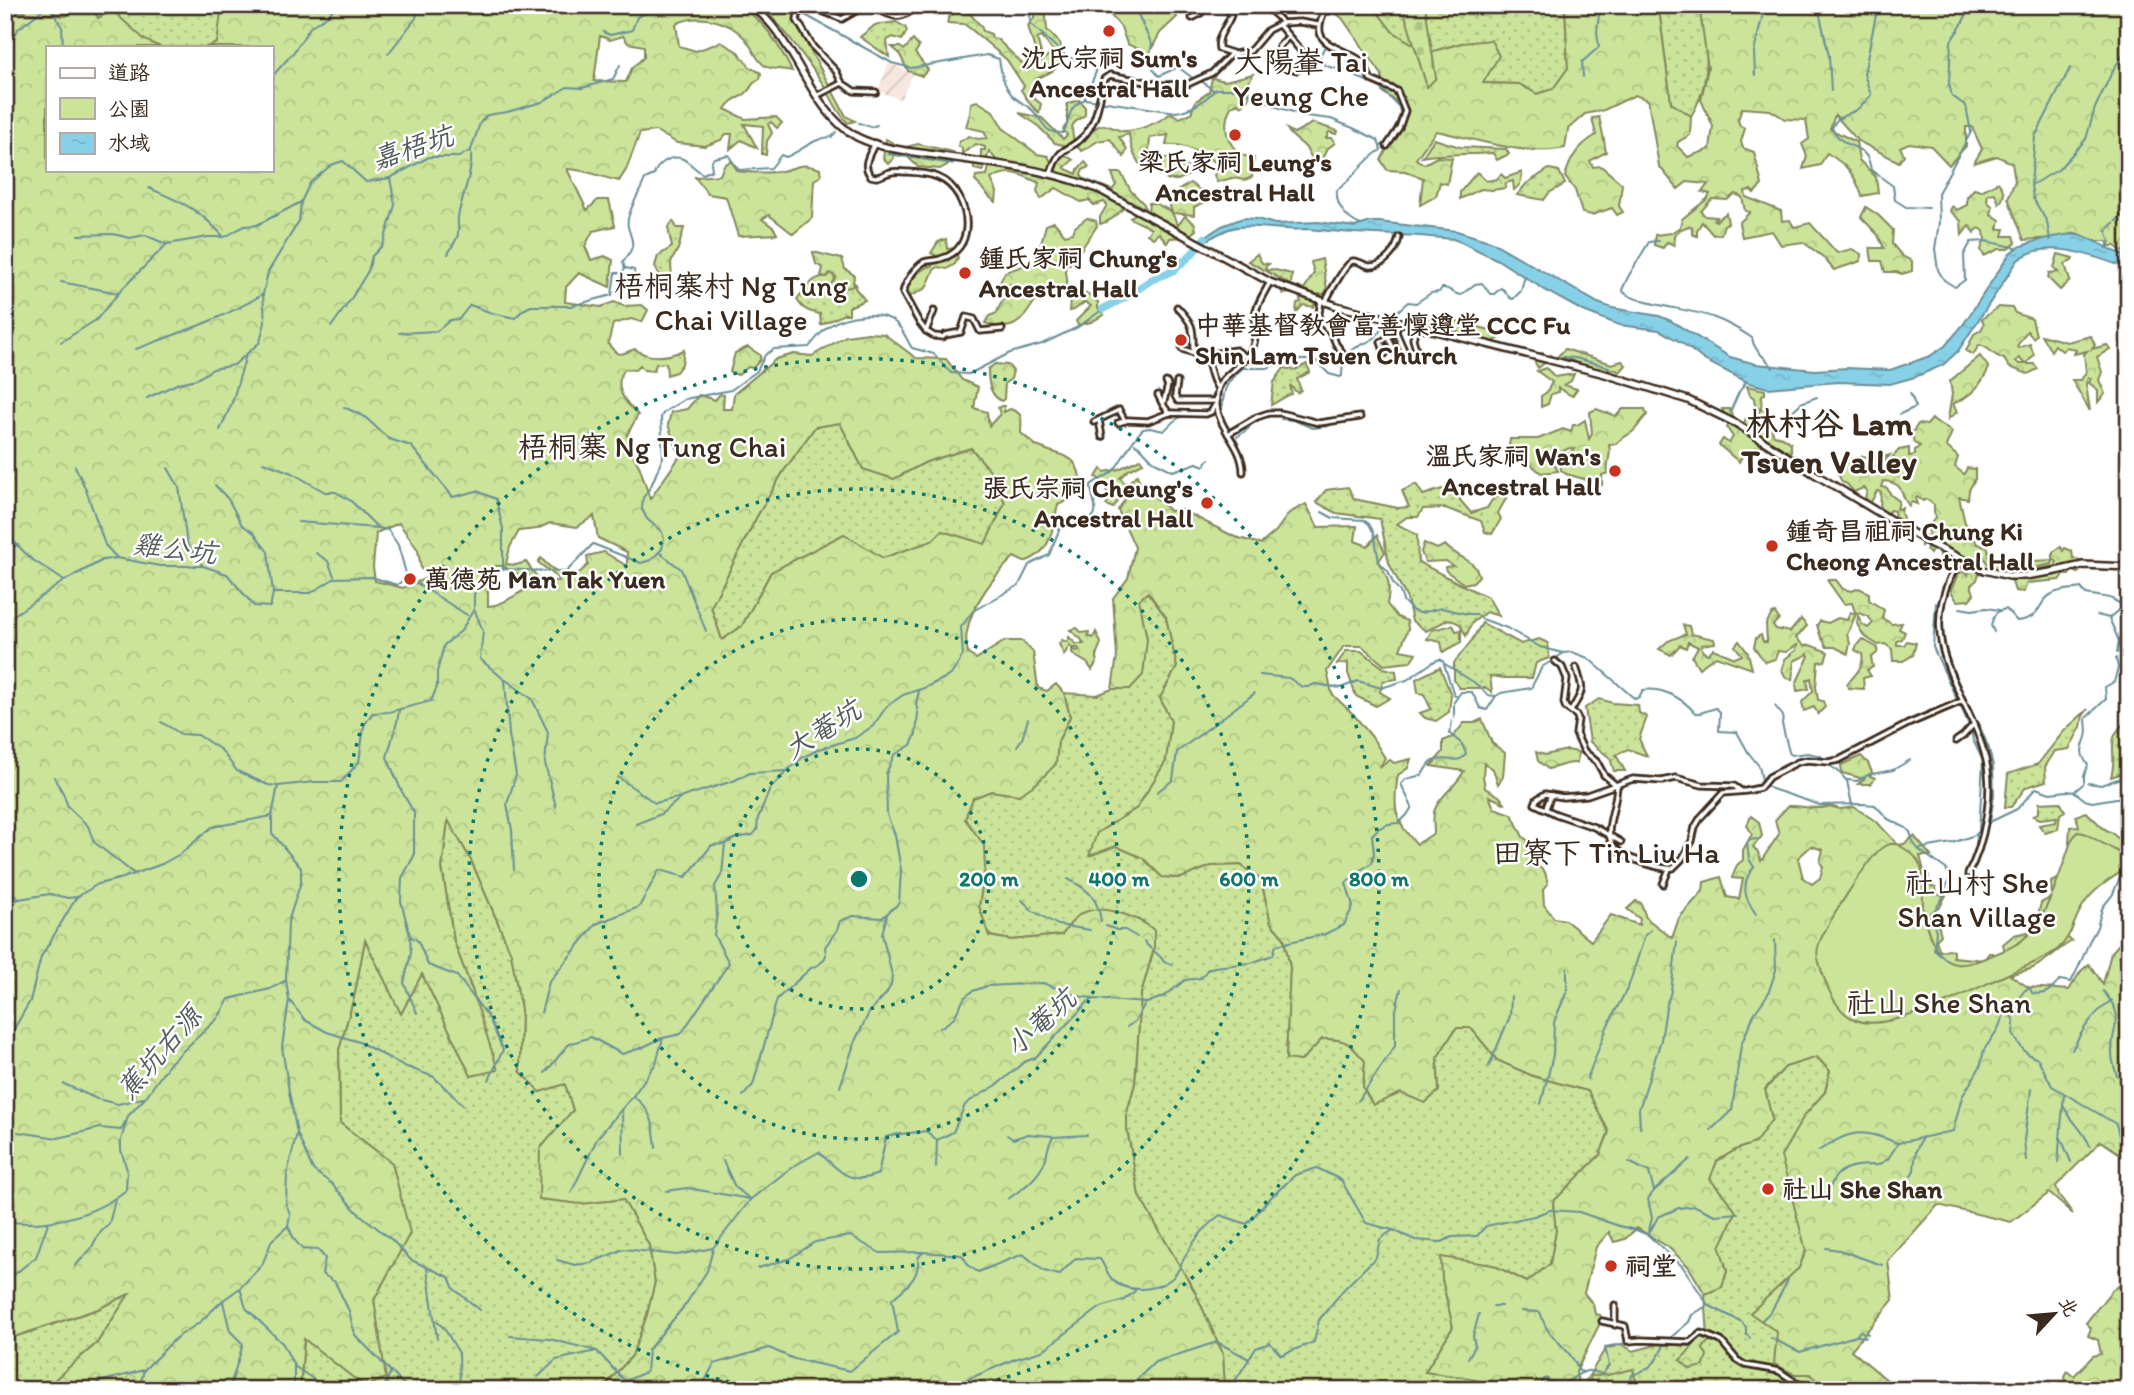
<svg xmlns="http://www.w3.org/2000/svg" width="2134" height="1395" viewBox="0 0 2134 1395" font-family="Itim,'LXGW WenKai TC',sans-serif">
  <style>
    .industrial { fill: url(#industrial-furrows) }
    .grass { fill: url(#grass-dots); stroke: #83875c; stroke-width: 2 }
    .forest { fill: url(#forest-crowns); stroke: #83875c; stroke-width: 2; fill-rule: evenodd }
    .cemetery { fill: url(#cemetery-stones); stroke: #83875c; stroke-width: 2 }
    .park { fill: #cbe49a; stroke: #83875c; stroke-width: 2 }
    .water { fill: url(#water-ripples); stroke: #698e97; stroke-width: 2 }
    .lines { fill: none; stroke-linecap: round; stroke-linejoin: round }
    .stream { stroke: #698e97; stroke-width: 2 }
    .river { stroke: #87d1e8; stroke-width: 8 }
    .street-casing { stroke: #3b2a1e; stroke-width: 9 }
    .secondary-casing { stroke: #3b2a1e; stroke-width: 10 }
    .street { stroke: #fff; stroke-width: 3.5 }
    .secondary { stroke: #fff; stroke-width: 5 }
    .ring { fill: none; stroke: #0f766e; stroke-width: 3.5; stroke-dasharray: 3.5 7 }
    .poi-dot { fill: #c8321e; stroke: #fff; stroke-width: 2.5 }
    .labels { text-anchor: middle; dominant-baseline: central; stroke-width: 5; stroke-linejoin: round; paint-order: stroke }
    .poi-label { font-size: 26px; font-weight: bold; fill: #3b2a1e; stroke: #fff; text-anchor: start }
    .water-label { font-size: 28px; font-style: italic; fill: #525c5b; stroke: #fff }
    .quarter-label { font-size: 30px; fill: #3b2a1e; stroke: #fff }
    .district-label { font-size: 33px; font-weight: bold; fill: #3b2a1e; stroke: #fff }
    .centre { fill: #0f766e; stroke: #fff; stroke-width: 3.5 }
    .ring-label { font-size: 21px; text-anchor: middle; font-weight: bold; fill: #0f766e; stroke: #fff; stroke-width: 5; stroke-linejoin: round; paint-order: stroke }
  </style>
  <defs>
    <pattern id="industrial-furrows" width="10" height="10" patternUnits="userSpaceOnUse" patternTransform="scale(1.75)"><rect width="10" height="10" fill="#f7e7e0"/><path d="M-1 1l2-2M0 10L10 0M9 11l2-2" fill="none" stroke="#d5c6c0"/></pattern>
    <pattern id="grass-dots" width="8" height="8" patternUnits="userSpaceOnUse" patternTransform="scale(1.75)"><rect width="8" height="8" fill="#cbe49a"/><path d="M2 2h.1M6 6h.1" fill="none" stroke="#afc484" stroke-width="1.8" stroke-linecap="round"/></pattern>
    <pattern id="forest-crowns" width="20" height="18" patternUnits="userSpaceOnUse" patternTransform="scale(1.75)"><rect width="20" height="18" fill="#cbe49a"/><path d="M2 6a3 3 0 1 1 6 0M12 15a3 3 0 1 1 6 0" fill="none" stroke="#afc484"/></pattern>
    <pattern id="cemetery-stones" width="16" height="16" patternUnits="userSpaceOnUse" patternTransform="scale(1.75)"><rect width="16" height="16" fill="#cbe49a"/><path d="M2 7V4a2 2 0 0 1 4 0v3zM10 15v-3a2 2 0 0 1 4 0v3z" fill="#afc484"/></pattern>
    <pattern id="water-ripples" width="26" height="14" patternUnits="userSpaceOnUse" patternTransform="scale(1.75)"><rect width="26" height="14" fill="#87d1e8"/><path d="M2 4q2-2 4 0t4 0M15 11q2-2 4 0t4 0" fill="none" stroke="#75b4c7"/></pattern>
  </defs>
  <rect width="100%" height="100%" fill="#fff"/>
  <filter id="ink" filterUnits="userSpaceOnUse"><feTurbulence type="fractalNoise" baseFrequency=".0143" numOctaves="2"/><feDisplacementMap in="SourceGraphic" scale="14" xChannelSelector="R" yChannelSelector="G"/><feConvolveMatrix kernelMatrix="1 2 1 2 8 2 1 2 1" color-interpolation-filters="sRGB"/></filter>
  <g filter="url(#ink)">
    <path class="industrial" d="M889,62l24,12 -11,23 -3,2 -21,-8z"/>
    <g class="grass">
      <path d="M5,5h323l-57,42h-224v123l-42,237z"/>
      <path d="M1372,5h193l3,63 -15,21 -16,5 -18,-10 -36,-1 -21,-40 -35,10 -35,-22z"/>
      <path d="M1646,5h53c9,40 14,75 -8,111l-20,-13 -11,-86z"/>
      <path d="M896,22l9,5 2,4 -5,9 -9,-3 -6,3 2,17 -29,-20 15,-12z"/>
      <path d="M1434,139l26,8 46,2 3,5 -12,6 -4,-7c-24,2 -49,0 -71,4z"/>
      <path d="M1549,169l10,2 6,13 -16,9 -5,7 -27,-5 9,-11z"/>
      <path d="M673,221l4,7h7l-6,21 -7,13 1,19h-6l-8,-8 -3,-7 3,-10 14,-9 -4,-19z"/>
      <path d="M830,273l6,5 -6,9 22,-5 4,2 -1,4 10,12 -16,7v7h-5l-23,11 -1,-11c-10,-2 -18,-4 -23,-15 8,-9 16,-24 30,-22z"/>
      <path d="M1307,364l3,8 -13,7 4,11 -4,3 -7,-8 2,9c-6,1 -14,8 -21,11l3,-23 10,-14 11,2z"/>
      <path d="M840,423l23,46 31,10 32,-17 45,-14 24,28 10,27 -20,42 -53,-4 -49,17 -112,14 -29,54 -20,14 -11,-33 45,-89 27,-46 32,-45z"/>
      <path d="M1416,484l7,11 19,-6 5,2 10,-6 3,15 11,13 16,-5 7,-11h13l-9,16 3,6 -9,15 -7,-2 -4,-11 -36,-13 -22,1 -5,8h-11l-10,7 20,11 1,27 48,25 22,10 11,19 -13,-4 -14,11 -6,13 -6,-12 -11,-5 -23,12 -14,-10 -5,-22 -18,-36 -9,-44 -44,-6 -20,-11 10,-12 22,-3 6,12 44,9 11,-1 -7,-16z"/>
      <path d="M1147,592l19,25 11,50 -17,31 11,23 -5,40 -29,47 -40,25 19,13 27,12 19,19 19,1 30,-12 30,-1 20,15 10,43 13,15 6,29 -4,92 15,2 21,-22c24,-1 28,4 43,22l-2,27 38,5 38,-3 -2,-32 19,-30h15l26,32 36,16 55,15 21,40 -9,24 -47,47 3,29 -6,33 -23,18 -34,-17 -51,14 11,48 -28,45 45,6 29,12h-274l-2,-36 -28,-62 -56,-96 -12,-67v-17l8,-29 6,-89 13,-46 -11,-27c-38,-11 -55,-24 -81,14l-51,5 -22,-4 -10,-30 6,-38 -21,-49 9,-21 18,-7 28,4 36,-31 3,-23 12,-24 -6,-24 33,2 15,-6h18l17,-50 -8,-39z"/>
      <path d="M1482,623l39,21 18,-5 9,4 1,15 -13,5 -4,15h-27l-15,-2 2,16 -6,-4h-27l-5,-8v-17l18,-23z"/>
      <path d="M1346,651h15l23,17 12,3 1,8 -14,2 -3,11 10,6 -14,8 -20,-10 -8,-23v-10l-11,1z"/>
      <path d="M1440,667l11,28 -2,17 -13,9 -11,-3 -5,-5 11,-4 -7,-15 -6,-1 -2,-14z"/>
      <path d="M1599,699l14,4 25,2 1,8 8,4 -8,22 8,17 -19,-7 -12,6 9,16h-11l-4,-13 -20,-16 -5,-34z"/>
      <path d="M2088,709l-5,7 -2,11 -12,22 -14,2 -10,16 1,14 -20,6 -15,20h-6l3,-33 30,-10 26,-33z"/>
      <path d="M2129,719v52l-18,6c8,-27 -9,-37 18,-58z"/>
      <path d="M2060,802l5,9 -5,3 -2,15 -13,4 -6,-8 17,-3 1,-5 -17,2 -7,-3 6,-4v-9z"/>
      <path d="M448,819l23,41 40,93 10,56 -1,62 45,13 8,26 -33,39 41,55 42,-5 26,46 6,37 -8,33 -15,41 -31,34h-301l4,-51 81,39 -11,-78 35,-67 -17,-70 -52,-40 -1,-73 16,-57 10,-54 36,74 21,-40 49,102 1,-85 -18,-48 -12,-74z"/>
      <path d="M1817,1057l13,14 -5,21 -21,24 -2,116 4,18 -7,18 -48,45 26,18 17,43h17l12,16h-237l-2,-6 21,-35 16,-5 12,7 27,-7 32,2 16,-10 -3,-42 17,-7 5,-16 -8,-24 17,-35 -6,-9 -21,-24 8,-18 20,-12 18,-6 17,-24 -7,-29 20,-23z"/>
      <path d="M131,1292l-34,51 -46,40 -13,7h-33v-50l93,-31z"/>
    </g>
    <g class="forest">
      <path d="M84,5h7l7,13 15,-7 32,29 15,7h-113v123h224v-123h-65l11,-4 5,-38h513c28,11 44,40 57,66 -9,-2 -20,-1 -27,-5 -9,-7 -10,-13 -16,-22 -15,-23 -50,-32 -73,-20l3,22 17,5 25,-9 17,10 12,15 11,6 -1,6c-8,3 -7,6 -12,12 -7,9 -14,4 -23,18l20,10 31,-2 6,6 -5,5 -6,-6 -3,2 4,9 -5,8 -1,14 -4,-1 1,-28 -19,-2 13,24 -16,-8 -11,9 2,-15h-6l-5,6 -16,6 -28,-3 -21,-12 -16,2 -14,37 -7,11c-18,-4 -35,-12 -52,-12l20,41 11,-10h11l6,26 -22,5 -8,15 6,14 14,-4 8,4 -3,27 -31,-14 -13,14 -1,15 36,5 13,-5 10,4 18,-1 6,5 -6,12 -11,-3 -18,5 -5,20c12,14 10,11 27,5 15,11 33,8 49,1l-2,14 -6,8 -9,3 -1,-12 -10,1 -2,7 -10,-1 -4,-5 -5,5 -10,-1c-14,18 1,34 13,46l-11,20 3,14 10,19 10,31 30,-43 -12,-31 3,-13 16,-3 12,-14 16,5 5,-6 4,1 -1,14h9l2,-15 42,-35 18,-5 18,2 34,-20 22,-3 16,1 32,24 30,1 16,21 16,7 -4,21 13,4 2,14 11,-12 -2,-6 3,-2h3v6l6,-3c15,5 11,10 11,24 6,5 12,11 18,14 25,11 40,5 42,39l-14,5 -1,10 -8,4c-6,25 -6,48 -34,57l-10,-5c-19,18 -43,48 -47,75 -2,7 0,15 1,22l8,5 29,-18h17l11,11 5,36 9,3 9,-7 8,9 6,24 -12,24 -2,23 -19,19 -18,12 -28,-4 -18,7 -8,21 19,26 1,23 -6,38 10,30 22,4 51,-5c7,-9 12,-19 23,-23 19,-8 55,6 69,18v18l-13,46 -6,89 -8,29v17l12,67 56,96 28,62 2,36h-624l31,-34 15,-41 8,-33 -6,-37 -26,-46 -42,5 -42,-5 1,-50 33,-39 -8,-26 -25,8 -20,-21 1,-62 -10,-56 -40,-93 -23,-40 -6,48 12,74 18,48 26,80 -27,6 -49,-102 -21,40 -36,-74 -10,53 -16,57 1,73 52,40 18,70 -36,67 12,78 -21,9 -61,-48 -4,51h-262l14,-8 45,-39 32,-49 -31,15 -93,31v-1329l61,5zM600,36l10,4 13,-4 5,7 16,3v11l-12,11 -6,14 -32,-1zM840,423l23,46 31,10 32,-17 45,-14 24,28 10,27 -20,41 -43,-13 -10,10 -49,17 -39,-24 -73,38 -29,54 -20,14 -11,-33 45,-89 27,-46 32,-45zM594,516l4,22 29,14v14l-23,-14 -17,4 1,9 -10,9c-19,-2 -23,0 -37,-16l-3,4c6,6 17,11 21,19h-19l-14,-19 -10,3 -10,-1 4,-17 9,-16 18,-2 13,-6 27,4zM399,523l19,27 3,19 11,7 -29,12 -28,-7 -2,-14 3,-34zM495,566h9l8,7 16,3 3,5 -1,6c-14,7 -26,18 -42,19v-17l3,-7 5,2z"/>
      <path d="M760,5l43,1 -7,10 12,30 38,70 9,5 -7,2c-12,-12 -15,-23 -23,-36 -18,-27 -41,-60 -65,-82z"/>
      <path d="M1034,5h11l2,25 13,13 4,16 -11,12 -19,9 -3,16 10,8 -2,9 -8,-8 -10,-15 3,-4 -17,-26 -35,-30 -8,-6 -17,-1 2,-6 14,-11 18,20 2,5 8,3 1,4 5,1 32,31 24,-18 -11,-16 -5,2 4,15 -6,-3 -7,-24 6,-8z"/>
      <path d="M1107,5h62l8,12 -17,16 -11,21 -22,-10 -6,-17 -15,-17z"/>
      <path d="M1325,5h47l20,26 35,22 35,-10 29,-3 8,16 -16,27 36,1 18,10 16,-5 15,-21 -3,-63h81l14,12 11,86 20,13 -1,19 -12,7 -1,4 11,11 22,-8 3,-23 -12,-26 7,-32 -9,-63h430v251l-14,-10h-6l-2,-5h-11l-20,-8 -22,5 -30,2 -16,-42 7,-17 -3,-18 -15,-7 -23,7 8,-14 -10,-22h-6v19l-17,19 -18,-19 -22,-3 -9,4 4,8 -5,7 -41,-21 -23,-26 -5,14 26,13 3,18 17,17 2,16 -16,3c-8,-23 -14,-30 -35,-43l-7,12 -17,4 4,-13 -5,-12 7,-5 -3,-19 -21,-1 -15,-9 -28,-2 -4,12 2,6 5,2 -4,14 2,6 11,4 8,33 -8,8 -3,-3 -6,1 1,6 35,14 1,10 8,-1 4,7 16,-4 27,30 15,-4 9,5v7l-27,9 -11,-13 -20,-15 -22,3 -9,-14 -30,6 -3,-14 11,-11 -5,-1 -3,-14 -7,-3 -8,6 -15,-1 -11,12 4,5 12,1 -3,3 2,1 10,-8 2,10 -4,2 -3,9 -8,1 -11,-13 -5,8v6l-5,-2v-7l-3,-1 -8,3 -7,6v10l-7,-3 -4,6 -9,-3 1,-10 16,-2 9,-6 2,-8 25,-20 3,-5 -8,-2 6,-8 -21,-2 -9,7 -19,-23 -11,-66 -13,-5 -31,15 -19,4 -17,15 -3,19c-39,9 -90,-9 -129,-17l-20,28 8,5 13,-7 15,1 -5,26 -7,-2 -4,14 -16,9 3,-27 -18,-7 -18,-1 -6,-10 27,-51 -26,-17v-17l-40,-57z"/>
      <path d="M913,40l6,7 -4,6 13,17 -6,6 -14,-5 -9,-18 -7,-6h8l4,3z"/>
      <path d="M1253,74l-3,6 -6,4 3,3 3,9 -8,10 -5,-3 -6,4c-12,21 -1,49 23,51l-2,19 -7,3 -13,-2 -15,4 -3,-7 4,-6v-6c-20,-8 -28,-20 -52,-18l2,-10 -18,3 -1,12 12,9 11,-2 3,10h12l4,7 -13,6h-11l-12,-12 -8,4c-12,-11 -16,-23 -18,-38l-10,3 8,12 -3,8 -14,-18 -12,2 -16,10 -5,-4c7,-7 16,-21 26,-22 7,0 14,6 21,6 15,0 36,-9 47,-18l9,5 11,-5 5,-12 13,-9 3,-14 13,3z"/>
      <path d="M1079,100l6,7v8c-14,9 -15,9 -11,26l-7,5 -12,-3 -19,-19 -17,-11 23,5 21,21 4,-4 -4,-6 4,-5v-20z"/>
      <path d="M977,101l16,10 10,17 34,26 11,2 4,8 6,-6 7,-3 8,5 -8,7 1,2 11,5 1,-5 7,-7 4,5 -6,3 -2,5 3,4 28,11 4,-5 -4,-12h9l10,18 13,13 1,5 -11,-7c-17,7 -14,16 -34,22v-7l7,-12 -3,-3 -10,3 -5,-5 -8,2 -25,-14 -15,11 -4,-8 2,-8c-18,-9 -30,-15 -48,-4l6,13 -1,10c-10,-6 -12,-13 -21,-21l1,-5 11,-1 2,-8 6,-4v-5l-6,-7 -6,20 -9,-2v-6l7,-2v-11h4v-3l-9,-3 -14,10v-6l-4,-2 1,-4 10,-6 9,3 9,-1 -3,-7 -18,-4 4,-14 1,-10z"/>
      <path d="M1599,117c3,12 5,23 7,35l-16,9 3,6 8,-1 21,18 -3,22 4,6 -6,3 -5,-7 -20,7 -10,-2 -7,-23 -10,-13c5,-19 13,-31 31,-42l-4,-17z"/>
      <path d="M1313,123l25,8 -2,3 -7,-2 -3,6h6l3,5 -8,6 -6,12 -10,-4c-5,-15 -17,-15 -24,-28l7,4z"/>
      <path d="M886,139l16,9 16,-4 35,8 5,5 -2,3 -16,9 -22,-2 -12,-12v-5h-13l1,8 -6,6 -5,-6z"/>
      <path d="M731,161l7,10c11,2 34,2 44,0 18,-4 18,-9 38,-2l1,7 -7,4 -2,38 -19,16 -24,-19 -7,4 12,9 3,6 -39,2 -12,-39 -18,-3 -13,-17 25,-2 4,-10z"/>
      <path d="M1477,172l9,9 11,-2 4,-5 4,4 17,-6c1,7 -2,14 -8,18l-1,-9 -7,2 -1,5 -13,2 -11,-1 -21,10v-7z"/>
      <path d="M1998,182c7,9 8,13 1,22l-4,-11 -7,1 -1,7 6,6 -2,7 9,6 -2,9h7l-2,7h11l2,7 -8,6h-9l-15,7 -3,-6 4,-12 -1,-7 -5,-3 -5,5 -5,-7 -7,9 -1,-14 -11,-10 2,-5 5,4 10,-5v-8l7,-8 7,2z"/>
      <path d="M1190,183l22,16 -18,8v8l-22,-2 6,12 7,-9 10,8 1,6 -9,7 -17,1 -3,5 -8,-10 -6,5 -6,-4 4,-5c-6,-5 -13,-6 -21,-11l6,-5 8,3 4,-5 1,-8h6l17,9 -5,-14z"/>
      <path d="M1866,207l12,8 15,15 -1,14 10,12 10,5v10l-10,3 -6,-2h-11l-3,-11h-10l-2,-13h14l-6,-13 -17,-18z"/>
      <path d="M1087,218l9,3 1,5 -17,25 -7,2 -3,11 -5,1c0,5 3,13 2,18 -2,10 -19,8 -26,9 -17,24 -23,44 -56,31l4,-7 8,-3c2,-12 13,-18 18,-29l-17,2 7,-14 33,-11 2,-3 -2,-4 8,-29 8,-3 11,13 8,-2 2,-6z"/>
      <path d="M946,239l1,10 8,-1 3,10 -3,6 -8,5 -9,-2 -4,3 -8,18 -15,8 -5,-9c7,-9 14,-19 26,-21l3,-11 -4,-2 7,-11z"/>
      <path d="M813,252l29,7 3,10 9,6 -1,11 -7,2 -17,-1 7,-10 -6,-4 -3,4 -6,-1 2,-8 -7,-4z"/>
      <path d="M1257,254l5,9 7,1 -4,3 3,4 3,-2 21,5 -1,11 13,4 10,-16 -3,-11 11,-3 5,30 -3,5h-4l1,5 -5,3 -3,5 -10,-2 -7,8 1,-10 4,-1 -2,-5 -5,-4 -11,1 -3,-5 6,-7 -38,-21z"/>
      <path d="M2058,254l15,4 -1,3 -7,3 5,17 -10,9 -12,-12 1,-5 9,-1 -4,-4z"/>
      <path d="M1079,288l19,14v6l6,7 -13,7 -13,3 -2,-4 15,-15 -6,-4 -11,8 -5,1 1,-11z"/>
      <path d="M1998,307l14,1 3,5 17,6 4,16 -3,3 -6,-7 -10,15 1,2 12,-4 4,11 -7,8h-3l-5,-5 -3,3 3,3h15l4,5 -10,5 -19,-7 -5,-8c-10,-2 -15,-13 -25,-14l-6,10 -7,-4 8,-17 7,-4 3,-6 -2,-5z"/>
      <path d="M1434,315l67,18 -1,5 -6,3v3c-23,-2 -50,-3 -68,-18l1,-7z"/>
      <path d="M2041,335l26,7 24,-6 4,9 -3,4 15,-4 3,4 -13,8 5,15 -3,8 6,14 -7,8v-12l-9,-7 2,-5h-3l-2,6 4,27 -18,-31h9l5,-8 -2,-18 3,-3 -13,3 2,-4 -9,-3 -5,4 -7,-6 -4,6z"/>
      <path d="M748,347l12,8v5l-7,8 -5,-1 -10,8 -8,-3 5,-19z"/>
      <path d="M1565,349l47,15 10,-3 4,4 -6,7 -6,-3h-7l1,4 -2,3 -22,-4 -1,-5 -11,-3 1,-3 -8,-2v3l-6,4 -13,-4 -8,6 -6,-11 1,-3 10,-1 3,4 5,-2 4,4z"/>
      <path d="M1980,356l9,12c-9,19 -17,27 -36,36l4,8 -9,7 4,-25 -2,-13z"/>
      <path d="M995,364l13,1 5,6 -2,8 -6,4 -1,16 -3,2c-12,-7 -13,-20 -13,-32z"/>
      <path d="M1546,368l9,9 19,-3 -3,7 -7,4 13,4 -5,7 -14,-8v4l-7,2 -3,10 -7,3v-11l6,-4 5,-10 -15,-11z"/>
      <path d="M1747,386l18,4v4l-3,1 -1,14 10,4 -1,2c3,7 0,14 4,20l8,2 9,6v13l-29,-13 -3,11 -14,-3 -6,11 -20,-17 4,-6 6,4 4,-6 -6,-9 2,-5 -7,-14h7l10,19 4,-2 3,-8 19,1 -1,-2h-7l3,-7 -5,-5 -1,-7 -4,-3z"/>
      <path d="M1596,409l20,7 7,-7h22l2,6c-7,6 -9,13 -16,18 -6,4 -10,5 -15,11l-7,1c3,10 -3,18 -1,28l-6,2v10l-7,4 -11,-10 -18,-5 -5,-4 -1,-11 15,-10 -6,-1 -13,7 -9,-4v4l7,1v7l4,8 -17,2 -32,-27 1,-7h28l25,-10 8,3 2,-7h4l8,-5 4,19 3,-5 -2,-22z"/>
      <path d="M1932,419c6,7 14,6 20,13l-6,14 12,11 -3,10 9,7 3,-6 8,1v10l-6,11 -1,9 -9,-2 6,26 9,8 2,12 12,5 1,11 22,6 -2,4 -15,-2 -7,-4 -4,-7 -3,2 1,8 -4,14 -6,5 3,9 -5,6 -12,1 -6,-10 7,-18 7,-1 3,3c3,-13 -5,-15 -16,-21l3,14 -8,3 -9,-20 -5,-3 -3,6 -4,-4 2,-5 -3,-2 -4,3v-10l2,-2 4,6 4,3 2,-3 -5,-7 4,-11 4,-5 -2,-4v-8l-8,-6 -3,2 -6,-4 -2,2 2,5 -6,-2 -2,4c-11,-14 -3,-22 -25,-25l-2,6 5,1 4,7 8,6 -2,8 5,-1 -1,5 4,10 -10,-5 -1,-7 -4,-1 -2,3 -8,-5 1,-16 -4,-1 -6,11 -6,-4 2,-7 -4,-3 -9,4 -7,-8 -5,-2 -5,-10 8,-15 15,7 2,-8 18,2 10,-3 -6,7 -1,8 5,-2 2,-8 9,-10 10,-2v8l6,-1v-5l5,-4 -6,-3 -2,-10 6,-9 9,1z"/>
      <path d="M1140,459l3,4 -15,7 -8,8 6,6 11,-9 3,7 -11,11 17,-4 24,22 12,-1 53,27 26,7 15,-13 13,-18 17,-9 12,23 39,-1 -2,15 13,5 9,-11 8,17 -7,10c11,14 13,25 9,42l10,13 10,4 1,8 -8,21 16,3 -6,9 -26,3 -22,-19h-18l-17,25 5,23 22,21 18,22 13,21 -5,9 10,-7 4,3 17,-4 -3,9 -10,7c-5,30 -5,46 19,69l17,-11c0,-8 -2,-17 1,-24 6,-15 22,-23 29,-38l-33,-5 12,-14v-11l10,-4 11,-14h10l8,-4 10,24 13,10 -2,24 -5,7 -5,-15 -9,-6 -1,13 2,12 14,8 7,8 -17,-8 5,12 18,6 11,23 19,14 -6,7 3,9 6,5 3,12 -5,6 1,15 10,13 11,2 26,21 20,-26 28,10 1,-6 -13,-10 9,-8 5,2 5,15 26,20 7,-20 24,-27 1,-9 17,-5 6,20 12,2 4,-20 -11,-1 5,-13 6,-5v-10l9,-16 -5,-9 4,-9 8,6 3,14 -9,11 5,5 3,9 18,-27 -4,-14 13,-14c12,-1 31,5 41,0l11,3 14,-2 23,15 21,23 6,-1 10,-8 17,20h-11l5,19h4l-1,10 8,2 1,7 9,1 -6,12 -12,7 10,10 3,11 -5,5 4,11 9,-2 4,2v6l31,3 5,-7h3l2,7 12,-4 -3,-12 11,-9 13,-3 7,8 12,-23 -7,-6 2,-8 11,-6 -1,-15 14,-6 8,41 -2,15 -6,4 7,5c-14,8 -25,20 -39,27 -7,3 -16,4 -23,7l18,12 41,3 12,-19 8,-7 14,20 8,-31 18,-20v234l-9,-13 -19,-13 -45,45 3,9 14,19 -24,-21 -38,29 -73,-17 -50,56 5,39 -42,50 48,40h-76l-12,-16h-17l-20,-10 3,-32 -27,-19 49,-45 7,-17 -25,-95 23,-40 21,-24 5,-21 -13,-14 -32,10 -20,22 7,30 -17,24 -18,6 -20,12 -7,18 20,24 6,9 -16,35 7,24 -5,16 -17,7 -17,-28 -20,-19 -31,-19 -12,11 -11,3 -5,-10 -13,15 -12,46 9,11 2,10 5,1 4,6 -4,2 -24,49 3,16 -19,-1 -1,3h-60l-29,-12 -45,-6 28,-45 -11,-48 -1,-22 52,8 34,17 23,-18 6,-33 -3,-29 47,-47 9,-23 -21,-41 -55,-15 -36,-16 -26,-32h-15l-19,30 2,33 -14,12 -24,-10 -28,12 -10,-17 2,-27c-15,-18 -19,-23 -43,-22l-21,22 -15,-2 4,-92 -6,-29 -13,-15 -10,-43 -20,-15 -30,1 -30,12 -19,-1 -19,-19 -27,-12 -27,10 8,-23 40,-25 29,-47 5,-40 -11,-23 17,-31 -11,-50 -18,-25 -9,8 8,39 -4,36 -13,14h-18l5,-33 -4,-58 15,-20 7,-31 -17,-37 10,-16 -5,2 -4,-4 -2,10 -4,6 -7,-3 3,-6 -5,-16 -8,-6 5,-8 4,3 14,-3zM1811,846l12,4 -3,12 3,5 -3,11 -8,6 -9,-6 -5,-20z"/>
      <path d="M1424,543l13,6 8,-4c11,13 30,13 34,31l-6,6 -9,2 -18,-13 -1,-4 8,-1 -7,-5 -21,1 -4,-10z"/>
      <path d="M2061,547l2,4 2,-3 7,3 1,7 10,3 1,6 -6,6 -6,-3 -3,5h-5l-4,5 -33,3 -3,9 -9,-1 -4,-12 3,-8h8l6,3 -5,-5 -1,-5h3l8,9 3,-1v-3l-5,-4v-4l23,-1 -2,4 -14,3 1,2 16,-3 2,-4 -4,-4v-6z"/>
      <path d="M1827,580h9l7,9 9,2 7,-3 10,5v7l15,10 -2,8 10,6 10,-1 -3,6 6,3 -3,7 -5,2v4h7l3,-4 9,2 -3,12 -10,6h-10l-1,-12 -7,-5 -7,1 -14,-9 -7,-12 1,-8 4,8 6,4 5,-5 -5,-7 -13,-4 -3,-9 -8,1z"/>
      <path d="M1850,612l6,2 -9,21 3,8 -2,11 -13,-7h-8l-7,-12 -3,-10 3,-4 8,2 10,-5 9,2z"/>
      <path d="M1775,613l4,6 -6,6 3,4 14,3 11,-13 6,7 -11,12 8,8 6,-1 18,7 -3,9 -7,1 -2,25 2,13 5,1 2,6 -7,7 -4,-7 -10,4 -2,-9 11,-11 -2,-13 -4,2 2,9 -12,2 -1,-7 13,-28 -1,-2 -14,7 -2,19 -7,-4 -3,-6 3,-11 11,-9 1,-5 -11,7 -8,-1 -3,8 -10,3 -11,-15 2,-9 5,-3 2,7h4l-1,-18 6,-10z"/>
      <path d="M1453,625l3,6 5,-1v12l-18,10 -2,-10 -14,-3 5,-9z"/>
      <path d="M1683,625l6,1 2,8 23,5 1,4 -14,2 2,7 5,2 5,-5 22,9 7,-3 -7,-9 4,-5 9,12 4,16 -36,-13 -17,12 -7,-11 6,-10 -10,-5 -2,6 -6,-3 -9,10 -12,-6 9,-8 18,-7z"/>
      <path d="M1077,628l5,5 7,-1 -1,4 5,2 3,-6 5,11 -4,10v9l-5,8 -5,-7 -15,-9v-4l8,1 -2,-3h-6l-2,-3 -6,10 -5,-11 3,-4 5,2 2,-5 7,7h8l-3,-5 -11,-9z"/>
      <path d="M1862,639l16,9 -1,5 -6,5 2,9 -6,3 4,6 -8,2 1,11 -16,-1 -1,-4c8,-9 18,-18 15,-30l-7,-4 2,-5z"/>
      <path d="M1567,750l11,2 -1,11c-11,-1 -18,4 -29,6l-10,-8 -2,-9 9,3z"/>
      <path d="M1861,756l7,7 4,9 -2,4 5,2 -4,6h-13l6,-5 -22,-6 -1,-8z"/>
      <path d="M2085,812c11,6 14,17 28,21l3,4 13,5v15l-4,2 -54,-11 -2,-5 1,-16 9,-1 -3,-10z"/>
      <path d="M2129,1260v130h-62l-2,-14 3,-5 6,5 19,-20 8,-2 -3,-14 -10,-4 3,-8 -5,-5 26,-33 12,-7v-5l-5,-8z"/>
      <path d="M1705,1333l9,2v4l-7,4 -4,6 4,6 -3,11 -14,3 -10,-9c10,-9 16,-19 25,-27z"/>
      <path d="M1633,1369l5,21h-51l4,-14 17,-1z"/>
    </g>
    <path class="cemetery" d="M1402,5h23l11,73 -9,9z"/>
    <path class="park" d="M2077,832l7,1 45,25v9c-15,10 -35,21 -45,37 -10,14 -12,33 -26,45 -15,12 -35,18 -52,26 -38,17 -77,38 -119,46 -9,2 -21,3 -31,-1 -22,-8 -32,-40 -38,-61 -1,-5 -1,-10 1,-15 5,-16 52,-90 64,-97 7,-4 13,-5 19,0 5,3 13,8 16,14 8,13 4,32 5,46 0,11 4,21 8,31 14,35 33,29 64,16 11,-4 23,-9 32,-18 19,-17 36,-70 44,-95z"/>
    <path class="water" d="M1243,218l14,1 18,5 43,-2 37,5 16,-5h8l78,9 35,11 106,61 14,5 47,8 12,5 59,36 26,7 59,6 32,-2 43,2 40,-14 15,-10 18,-21 48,-73c11,-9 54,-20 68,-17 17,4 34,17 50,23v11c-30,-11 -82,-33 -111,-9l-60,91 -15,14 -28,12 -25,7 -52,-2 -70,6 -19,-5 -45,-23 -22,-17 -23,-13 -40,-5 -38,-15 -33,-18 -50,-32 -37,-18 -8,-3 -33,-3 -67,-3 -46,-4c-25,3 -57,-7 -78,0 -8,3 -16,8 -24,12l-5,-1 22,-14z"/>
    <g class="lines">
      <g class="stream">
        <path d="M787,5l105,58 19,5 76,-13 12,4c2,12 4,26 13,36 6,7 16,10 22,17 12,13 9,21 29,21 10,-17 2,-24 22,-34l91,13c18,-3 28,-11 40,-23h21l21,7 19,11 29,9 25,3 22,9 25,12 3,10c-18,10 -27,29 -44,40 -2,15 10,30 24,35"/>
        <path d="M1031,5l-1,19c13,9 23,22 35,31 8,6 19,6 28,9l3,8 -11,26"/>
        <path d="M1137,5l-1,5 16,35c-4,11 -2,23 7,31l19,-9 16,12"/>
        <path d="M1878,5l-14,69 7,21c-5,5 -11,14 -17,16 -11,6 -17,5 -22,17 2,3 4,7 7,10 14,13 28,6 32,32l22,16 2,14 11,7 23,1"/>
        <path d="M1971,5l-10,21 -10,15 -2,43 3,12 14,10 5,26 -33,61 1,29 -4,27 3,21 6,10 11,7 10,-7 -1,-25 7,-13 15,-1 32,7"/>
        <path d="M49,7l13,20 1,20"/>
        <path d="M191,8v-3"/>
        <path d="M1819,11l10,45 2,35"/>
        <path d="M1319,27l-2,6 6,7"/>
        <path d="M603,32l7,3 22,-5 5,-13 9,-4 1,-8"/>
        <path d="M1326,44l-7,14c7,13 21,10 34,12l4,7 22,9 20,21 2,11c-9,8 -9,23 -20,28"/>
        <path d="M388,54l28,-36 3,-13"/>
        <path d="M5,56l13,-27 31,-24"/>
        <path d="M1755,75l-1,-23 11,-47"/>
        <path d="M1583,77l-1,-15 17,-15 -2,-15 3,-27"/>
        <path d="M271,80l5,-8 17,-19 18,-27 19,-12 5,-9"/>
        <path d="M1200,80l14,11"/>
        <path d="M859,123l12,4 6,-2"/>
        <path d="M888,154l65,10"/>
        <path d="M2031,184l4,-47 35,-69"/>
        <path d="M149,188c34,15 49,20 74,48"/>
        <path d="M78,235l35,-1 17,4 15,-3 21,9"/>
        <path d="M2050,240l-3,-18 -14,-24 -2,-13 27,-15 28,-31 9,-31 19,-40 15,-20"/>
        <path d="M1658,241l-9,1 -21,35 -6,13c8,14 70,19 90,27 14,5 27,12 40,21 2,14 14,19 21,30"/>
        <path d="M2107,248l3,-7 -4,-11 23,-21"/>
        <path d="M448,254c3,-6 9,-14 10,-20 1,-6 -1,-12 0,-17 4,-23 15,-43 13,-66"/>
        <path d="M2124,256l1,-7 4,-4"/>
        <path d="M626,268l8,2 1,8"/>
        <path d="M61,282l57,11"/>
        <path d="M1391,317l17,-15 8,1 15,-10 8,-1 3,-4c8,-1 11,7 19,7l14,-11 7,-1 8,11h4l7,-6 3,2 6,8 3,1 8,-8 4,-15"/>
        <path d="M331,327l20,-28 17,-28 4,-15 11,-11 12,-40 -5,-27"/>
        <path d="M399,333l38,-2 13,-11 9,-1 11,-14 22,8 23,5 8,-8 8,-4h40l41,-11 3,-22h6l4,-4 -2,-7c21,-24 -1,-27 6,-47 4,-13 11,-23 16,-36l9,-4c3,-11 17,-21 29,-16 6,3 13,11 20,15l9,-4 -1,-8 3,-4 14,-3 11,15 32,-2 10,-13 5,2c16,-6 28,-20 46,-20l4,-5"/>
        <path d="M61,342l35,-22 26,-31 45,-45 41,-7h17l19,-11 13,-1 44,-23 9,-19 21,-18 12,-4 23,21 24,-4 39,-21h30l12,-7 9,-27 7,-8 20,-3 35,-10 25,-15 15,1 31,-9 7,-14"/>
        <path d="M136,349c43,-16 89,-31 127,-55"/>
        <path d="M1563,357l12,1 34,9"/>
        <path d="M147,398l32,-15 18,-4 16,-10 21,-4 26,-23 5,-20 -2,-28 5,-22 31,-51 2,-19"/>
        <path d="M344,407l21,10 24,22 22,7 42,51 24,-6 19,8 7,30v40"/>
        <path d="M1730,412l9,-20 7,-10"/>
        <path d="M1900,414l16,-7 -6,-14"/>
        <path d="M1786,417l15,-14 16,-6"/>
        <path d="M1281,419l12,1 20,8 16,-2"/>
        <path d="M220,430l12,-27 14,-48"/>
        <path d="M1237,437l11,-8 3,-5"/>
        <path d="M1135,444l4,2 14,15 20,10 24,-8 7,3 5,-7"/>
        <path d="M263,462l29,11 33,19h11l15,9 27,27 10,2 10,15 9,32 60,38"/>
        <path d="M75,466l11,24 19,55 12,13"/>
        <path d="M168,468l11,19 8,57 16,22"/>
        <path d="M215,485l13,14 14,26 11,7 15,20 5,41"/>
        <path d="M1322,512l11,6 31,2 5,4 5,9 5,29 9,9 5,12 7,9 3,9 10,10 7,2 22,-5 25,6h9l6,5 25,9 33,19 23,6"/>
        <path d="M298,522l79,6"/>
        <path d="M5,532l25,26 33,22"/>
        <path d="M5,549l13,-4"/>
        <path d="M316,553l12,8 6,15"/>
        <path d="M660,553l21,16 25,62"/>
        <path d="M1936,603l-3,44 24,53"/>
        <path d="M1960,608l12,2 14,-2 13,2"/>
        <path d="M475,611l8,20 -3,28 25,21 4,55 7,40 -9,29 5,26 2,40"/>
        <path d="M2097,615l12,3"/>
        <path d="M5,621l59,-40 39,-21 14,-2 43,8h43l24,8 27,32 16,1 3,-14h38l24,-15 37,-1 25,8 10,-8"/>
        <path d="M1994,632l-3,-7c3,-10 4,-14 15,-16l11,12c27,-3 19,-19 35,-27 9,-5 20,-4 29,-6l5,6 24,4 11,6 1,3 -13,11 10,23 -2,12"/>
        <path d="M2120,641h5l4,3"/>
        <path d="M1445,664l30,19 13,12 7,1"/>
        <path d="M1260,675l29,3 13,9h6l7,-3 26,4 17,-7 23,7 26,-8 26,-18 7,-3 3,2 11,34 2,1"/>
        <path d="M506,680l26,19 16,33 -3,31 11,44"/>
        <path d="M1960,705l9,20"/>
        <path d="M1775,706l8,10 -1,8 7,28 2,3 17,-2 13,3 7,9 9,5 10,11 5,24"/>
        <path d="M399,711l-2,11 -10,35 14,33 13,23v43l-12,22 -1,23 9,35 1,17 -7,30 13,30"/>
        <path d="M1454,717v-15l7,-10h11l8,16 7,2 9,-14 5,-3 30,-5 11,-21 22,-14 8,-1 16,6 47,41 4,-2 4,-7c19,-3 40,8 52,23h5l16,-5 4,4 -1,19 18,1 11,20 11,14 4,18 9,5 48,16 43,-1 12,1 13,14 18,9 4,4 3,10 5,7 34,-6 23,-8 15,-13 27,-13 19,-21 14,5 17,-2 8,1 10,8 7,2 37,-6"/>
        <path d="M161,722l20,12 17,1 23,15 16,21 31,14 10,1"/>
        <path d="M1978,722l11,27 4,17 1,29 -4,27"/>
        <path d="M1971,730l2,10 10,21 -4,70"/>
        <path d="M1017,746l5,-7 6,-20"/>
        <path d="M1872,774l21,-4 17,-10"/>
        <path d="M54,777l9,16 5,14 20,19 6,16 39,31"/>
        <path d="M618,777l37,26 27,-6"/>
        <path d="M1847,780l10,1 13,-7"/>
        <path d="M2084,782v-6l4,-11c-9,-12 -6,-16 -2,-28 2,-6 0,-13 0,-19l20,-19 -1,-12 9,-5 4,-14 -2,-10"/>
        <path d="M2088,783l13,2 28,-10"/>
        <path d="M2075,791l8,-7"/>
        <path d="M1157,792l16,-12 4,-28 78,-59"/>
        <path d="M636,824l25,-10 21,-17 51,-16 17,-8 37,-2"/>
        <path d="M1919,850l27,19 4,8 -8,22 -11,17 5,15 -2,18 13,11"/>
        <path d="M1975,854l2,-19"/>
        <path d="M1068,879c20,10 30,19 33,42"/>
        <path d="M5,888l13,10"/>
        <path d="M1022,900l11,11 25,14 32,5"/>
        <path d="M5,905l14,-6 31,-5 18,4 9,-1 21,-13 25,-6 39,-14 18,-10 32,-27 60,-11 6,-30 37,-4h26l18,-20 5,-36 8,-13 17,-1 42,-11 6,-14v-15l7,-27 17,-14 13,-22v-15l14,-20 15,-5 63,3 27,-28 48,19 10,-3 11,-11 2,-10 -2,-7 -15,-13 -5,-10 1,-11 8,-12 12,-29 -2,-40 3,-5 21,-13 46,-9 26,-19 8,-16 9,-6 35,-2c6,-7 12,-15 20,-21 16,-11 53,-17 68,-2 7,7 10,17 15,24l22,6 17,19 18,1 41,-21 32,-9 36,-17 25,-18"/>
        <path d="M1756,914c-12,-16 -16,-30 -2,-47l-5,-8 -2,-16 3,-3 7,-1"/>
        <path d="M1106,926l11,4h8l12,7"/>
        <path d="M410,936l8,5 10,24 29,11 32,42 14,32 -14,30"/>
        <path d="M1144,941c5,9 15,11 20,21l9,3"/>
        <path d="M2103,991c25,29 8,31 9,63 0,7 3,15 5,22"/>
        <path d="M289,1000l16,20 22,12 32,10 45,24 30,11 30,29"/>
        <path d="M541,1013l8,-31 47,-58 43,-17 20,-37 27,7 26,-32 13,-1 11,-6 17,-3 4,-5 1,-12 12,-29 19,-20 13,-11 17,-9 36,-11 18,-12 14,-20 16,-11 21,-7 27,-13 12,-20 -2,-28 12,-16 46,-26 10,-20 20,-10 15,-37 16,9c4,-3 12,-8 14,-12 5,-7 -4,-21 -3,-30 7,-6 17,-8 23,-15 10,-13 17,-29 29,-41l7,-1 14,3c4,-4 8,-9 13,-12 14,-8 26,4 45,-10 2,-22 4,-27 21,-41h25l16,-9 9,-1 7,2h15l14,14 11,3 2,-1c0,-29 11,-25 31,-37 7,-4 8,-13 14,-19"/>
        <path d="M2006,1014c11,3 8,11 7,20 7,12 12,21 25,25l14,27 64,38 10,36"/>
        <path d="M1127,1027l8,-6 10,-17"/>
        <path d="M940,1028l13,-9 12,-22 8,-6 14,-5 56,-3 34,13 15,2"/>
        <path d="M6,1043l24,-42 11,-44 35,-59"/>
        <path d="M2072,1050c10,-20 21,-37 40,-50"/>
        <path d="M1489,1066l21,-50 1,-20"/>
        <path d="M545,1073l24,-29 22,-7 31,17 19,-6 21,-10"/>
        <path d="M1587,1079l20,-52 22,-42 16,-50 6,-5"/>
        <path d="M64,1084l33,15 21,5 25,-6"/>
        <path d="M840,1087l15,-46 15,-30 16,-17 5,-9 1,-10 -10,-41 5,-19"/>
        <path d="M743,1096l10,-11 24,-86 34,-31 7,-3 6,-5 2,-5 -1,-8 12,-17 3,-9 13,-5 29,2 17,-15 2,-33 -6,-35 -8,-20 -1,-41 8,-19 17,-10 5,-11 2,-21 -2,-9 3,-13"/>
        <path d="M634,1097c19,14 20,29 22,51"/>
        <path d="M1358,1101l37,-55v-32l6,-25"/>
        <path d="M1541,1104l12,-49 1,-33 13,-31v-23"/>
        <path d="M2064,1107c7,14 20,24 26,39"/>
        <path d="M622,1109l1,45"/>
        <path d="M1640,1128l-1,-19 22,-69 5,-32 5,-17 6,-49"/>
        <path d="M1711,1130l21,-20 9,-65 13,-31 14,-20 8,-24 -1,-30"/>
        <path d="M18,1132l40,6 42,-10 21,2 4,-8"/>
        <path d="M297,1133l16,37 19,14 25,28 35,28 19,20 38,17 5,12 26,21"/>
        <path d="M1007,1135l6,4 15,-5 24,2"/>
        <path d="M2061,1138l10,24"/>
        <path d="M1818,1151c33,-21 43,-23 79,-8"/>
        <path d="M2026,1160l-2,-20 7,-51"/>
        <path d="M723,1161l12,26 15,12"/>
        <path d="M1629,1162l20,10 5,19 -6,8 4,19 -4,16"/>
        <path d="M2058,1162l6,-68"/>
        <path d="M936,1167l1,-27"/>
        <path d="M1911,1176l3,-6 2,-19 6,-14"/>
        <path d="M666,1191l21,-3 63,11"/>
        <path d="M1654,1191l36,-32"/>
        <path d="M571,1193l27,-56 35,-41 23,-33 7,-25 18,-4 48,-71 -15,-28 3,-22 -2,-27 7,-12 3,-30"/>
        <path d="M1826,1196c3,-6 5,-11 8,-17 9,-15 30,-14 44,-14l10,-6 10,-16 55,-12 9,-34 18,-30 4,-17 14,-21 6,-15 1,-9 13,-6 7,-9 5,-2 2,5c13,3 20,-3 28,-13l11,2c7,-13 13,-27 18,-40 2,-5 6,-9 8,-15 2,-6 3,-13 6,-20 3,-5 7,-8 10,-13 4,-11 9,-19 11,-30l5,-3"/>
        <path d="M1008,1199c16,-11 32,-22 38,-41 2,-8 2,-14 7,-21l34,-2"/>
        <path d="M5,1221c40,7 90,-5 121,-31l1,-20 -6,-20v-10l7,-24 17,-18 25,-35 48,-45 11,-19 41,-10 15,-8"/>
        <path d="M288,1226l6,13 8,10 16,1 7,8 -3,16 13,8 14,29 6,24 47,48 11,7"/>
        <path d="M1648,1235l10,-18 21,-9 16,-2 20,9 23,-2"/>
        <path d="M1826,1248l13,2 43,15"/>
        <path d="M557,1260l18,5 15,-2 34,-14 53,6 36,-7 38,-49 41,-32 27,-15c20,19 31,34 59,22l8,-37c14,-5 26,-3 40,-6l11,9 16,-8 12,-27 5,-4 27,-16 27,-23 11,-4 53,-56 6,-3 53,4 18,-7 20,-16 16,-2 6,-8 7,-3 37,-4 22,-8 3,-10 49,-11 19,-9 9,-19 -7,-23 11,-11 15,-9 2,-10 -2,-18c8,-9 15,-12 27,-12l8,-8 5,-8 -11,-23 5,-5 16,-4c3,-5 6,-12 11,-14 12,-6 25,5 33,-7l-4,-10 -12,-10 2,-13"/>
        <path d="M75,1266l16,-17 7,-14 11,-11 6,-24"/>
        <path d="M427,1268l10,71"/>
        <path d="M758,1268l31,-9 26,-17 35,-6 30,17 43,-1"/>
        <path d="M5,1282l31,-25 12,-34"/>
        <path d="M240,1288l6,20 37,36 11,22v24"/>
        <path d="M223,1302l7,29 13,13 -14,46"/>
        <path d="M1493,1306h8"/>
        <path d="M1521,1311l19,1c3,7 4,15 10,21 10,12 24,22 29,38l4,1"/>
        <path d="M435,1320l9,8 15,25 1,35"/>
        <path d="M1762,1320l10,-10 16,-30"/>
        <path d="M510,1336l39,3 48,12 28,30 21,-9 2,-22 38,-46 21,-33 6,-22"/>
        <path d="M1857,1336l9,1"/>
        <path d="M1771,1338l29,14 56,-16 4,-5 8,3"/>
        <path d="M1669,1339l20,-17 3,-7 16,-10"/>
        <path d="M1468,1358l7,-12 -2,-10 6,-22"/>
        <path d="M294,1366l25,17"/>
        <path d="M538,1377l18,-17 40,-9"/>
        <path d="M86,1390l13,-8 45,-12 32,-32 23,-15 23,-22 18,-13 22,-23 10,-25 16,-14 2,-12 -4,-10 1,-30 10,-41 -8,-41 -7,-45 7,-47 -3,-20 2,-58 13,-40v-14l-29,-35v-17"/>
        <path d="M139,1390l5,-20"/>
        <path d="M383,1390l8,-19"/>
        <path d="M700,1390l14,-26 55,-16 25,11 56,12 48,-39 -6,-33c14,-12 28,-21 26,-41l5,-6 39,3 7,11 9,6 45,-18 21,17 15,4 17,-17 24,1c4,6 7,14 11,19 14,16 45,13 60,1 7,-5 11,-16 14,-23 10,-17 20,-30 35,-41l27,9 21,-24 27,-25 22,-7 24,12 25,43 27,7"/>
        <path d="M955,1390l4,-7 56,-24 27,-8 59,-44 23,-7 11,-9"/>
        <path d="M1126,1390l29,-28 62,-20 32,17"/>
        <path d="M1224,1390l13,-12 19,-30 14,-5 11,12 33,-13 5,-22 25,-31 32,-32 4,-18 13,-9 22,10 27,2 10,-5 25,-1 9,-10 48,-10 16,-6 29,2 40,14 17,4 12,5 35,32 25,38 34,17 4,6v6l4,4"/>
        <path d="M1539,1390l4,-10 3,-2c20,16 23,-3 41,-7 5,-1 11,2 16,3l6,-9 -4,-18 22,-4"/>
        <path d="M1634,1390l-4,-8 2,-7c19,-6 25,-13 33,-32"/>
      </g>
      <path class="river" d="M1103,309l25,-13 23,-16 23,-10 17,-15 14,-17"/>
      <g class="street-casing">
        <g id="street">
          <path d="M804,5l-6,9 -1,6 16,27 23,24 6,12 12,8 22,1"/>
          <path d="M807,5l35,14 24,-14"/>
          <path d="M866,5c27,8 27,21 54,0"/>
          <path d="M1222,5l7,5 2,5c-4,12 -15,21 -12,34l13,4"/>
          <path d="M1264,5c6,7 13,9 18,18"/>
          <path d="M918,9l16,1 15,-5"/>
          <path d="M1329,11l-4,-1c-20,41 21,34 41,55v4l5,11 26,11 8,20 -6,17 -12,18"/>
          <path d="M1192,18l8,-4 6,-9"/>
          <path d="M1279,25l28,33 -1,6 -9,6 -7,-2 -12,-15 1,-7 9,-9"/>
          <path d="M818,95l24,-12"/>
          <path d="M875,143c-5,11 -14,22 -4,33 9,3 11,-2 20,-4 5,-1 11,0 17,0 21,1 40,4 51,25 12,23 11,54 -19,62 -5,2 -11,1 -16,3 -10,6 -19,21 -21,31l16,29 7,9 8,5 9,1 2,-2 16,-3 5,-15 8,2 6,12 22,-2"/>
          <path d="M1051,173c9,-29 15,-19 32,-36 15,-16 16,-38 21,-58l6,-4 52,10 26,-1 24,-11 18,-18 20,-4 18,-21 14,-7 18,-1 18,3"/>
          <path d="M1321,301l-3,18 14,15 4,10 6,8v7"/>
          <path d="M1325,303c3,-7 22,-42 28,-42 4,-1 11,4 16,5 15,1 28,-16 30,-29"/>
          <path d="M1177,307c18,19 16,21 16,46"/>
          <path d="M926,331l8,-20"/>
          <path d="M1396,332l11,25"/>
          <path d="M1388,337l7,15"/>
          <path d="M1182,349l24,8 15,-5 15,-2 11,8"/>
          <path d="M1385,354l-4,-12 15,-10 3,-10"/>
          <path d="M1414,354l2,-5 -3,-10 3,-13"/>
          <path d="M1206,357c5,11 4,20 11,30"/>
          <path d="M1177,382l-2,14 3,5h39"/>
          <path d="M1158,395l4,8 7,10"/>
          <path d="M1163,405l5,-20 -2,-3"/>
          <path d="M1099,420l3,17"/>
          <path d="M1094,422l25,-12 6,11"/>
          <path d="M1118,423l10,-3 20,1 21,-8 37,1 5,-2 4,-7"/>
          <path d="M1228,434l29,-17 12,-4h11l39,10 41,-6"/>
          <path d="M1243,472c0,-26 -23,-41 -26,-65 -4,-33 18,-32 32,-53 9,-13 5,-23 6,-37 0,-11 10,-25 15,-35"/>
          <path d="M1962,561c-4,5 -9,11 -12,17 -33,73 21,117 36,182 8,34 -2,84 -18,114"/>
          <path d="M1555,661l7,6 5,12 -3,24 2,5 10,7 2,4 -2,15 8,17 13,11 7,13 13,11"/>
          <path d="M1571,711c12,-22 14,-18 5,-44"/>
          <path d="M1956,741l7,-5 10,-11"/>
          <path d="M1617,786c-2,34 -25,59 19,74 12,4 24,9 37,8l9,-9 10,-18 3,-14 6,-10 22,-24 23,-2 14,-3 9,-11 29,-15 10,-2 20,2 11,-2 69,-36 54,-23"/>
          <path d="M1546,808l5,-13"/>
          <path d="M1621,842l-27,-15 -38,-13 -21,-10 2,-5 8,-5 18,3 24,-2 46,-16 29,2 14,-3 26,7 32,1 7,5"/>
          <path d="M1663,884l6,-15"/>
          <path d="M1602,1321l23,5 3,15 13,-1 49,2 11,-9 20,8 16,19 8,5 34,6 25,17h12l3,2"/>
          <path d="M1615,1325v-20"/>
        </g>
      </g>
      <g class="secondary-casing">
        <path id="secondary" d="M750,5c46,31 58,105 107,132 24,12 52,14 78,18 57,9 114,13 167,36l168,91 67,24 268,68 83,26 49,24 76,49 118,71 53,26 25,6h16l26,-4 32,-7 46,2"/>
      </g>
      <use href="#street" class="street"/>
      <use href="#secondary" class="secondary"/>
    </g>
  </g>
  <g class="ring">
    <circle cx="859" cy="879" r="130"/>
    <circle cx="859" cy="879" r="260"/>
    <circle cx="859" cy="879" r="390"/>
    <path d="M760 1389A520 520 0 1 1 958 1389"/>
  </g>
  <g class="poi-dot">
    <circle cx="1109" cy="31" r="7"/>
    <circle cx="1235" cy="135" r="7"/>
    <circle cx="965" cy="273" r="7"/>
    <circle cx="1181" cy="340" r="7"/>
    <circle cx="1615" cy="471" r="7"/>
    <circle cx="1207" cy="503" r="7"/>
    <circle cx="1772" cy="546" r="7"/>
    <circle cx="410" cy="579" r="7"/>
    <circle cx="1768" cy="1189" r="7"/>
    <circle cx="1611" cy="1266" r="7"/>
  </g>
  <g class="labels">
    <g class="poi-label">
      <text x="1109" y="58" text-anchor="middle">沈氏宗祠 Sum's<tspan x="1109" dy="30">Ancestral Hall</tspan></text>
      <text x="1235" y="162" text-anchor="middle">梁氏家祠 Leung's<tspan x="1235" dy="30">Ancestral Hall</tspan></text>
      <text x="979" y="258">鍾氏家祠 Chung's<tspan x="979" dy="30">Ancestral Hall</tspan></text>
      <text x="1195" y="325">中華基督教會富善懍遵堂 CCC Fu<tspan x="1195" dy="30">Shin Lam Tsuen Church</tspan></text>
      <text x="1601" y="456" text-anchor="end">溫氏家祠 Wan's<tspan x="1601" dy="30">Ancestral Hall</tspan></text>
      <text x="1193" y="488" text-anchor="end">張氏宗祠 Cheung's<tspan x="1193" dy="30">Ancestral Hall</tspan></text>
      <text x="1786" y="531">鍾奇昌祖祠 Chung Ki<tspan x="1786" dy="30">Cheong Ancestral Hall</tspan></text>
      <text x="424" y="579">萬德苑 Man Tak Yuen</text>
      <text x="1782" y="1189">社山 She Shan</text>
      <text x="1625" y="1266">祠堂</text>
    </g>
    <g class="water-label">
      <text transform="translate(412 147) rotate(-18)">嘉梧坑</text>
      <text transform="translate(175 548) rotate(7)">雞公坑</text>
      <text transform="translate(822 729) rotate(-32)">大菴坑</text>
      <text transform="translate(1040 1022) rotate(-42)">小菴坑</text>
      <text transform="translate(159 1052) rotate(-49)">蕉坑右源</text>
    </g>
    <g class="quarter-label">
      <text x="1301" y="61">大陽輋 Tai<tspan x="1301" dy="34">Yeung Che</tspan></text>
      <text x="731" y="285">梧桐寨村 Ng Tung<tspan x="731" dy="34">Chai Village</tspan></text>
      <text x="652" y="446">梧桐寨 Ng Tung Chai</text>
      <text x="1606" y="852">田寮下 Tin Liu Ha</text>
      <text x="1977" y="882">社山村 She<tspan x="1977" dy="34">Shan Village</tspan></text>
      <text x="1939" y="1002">社山 She Shan</text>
    </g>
    <g class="district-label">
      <text x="1829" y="423">林村谷 Lam<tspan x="1829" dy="38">Tsuen Valley</tspan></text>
    </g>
  </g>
  <circle cx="859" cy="879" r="10" class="centre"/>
  <g class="ring-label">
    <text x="989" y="886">200 m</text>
    <text x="1119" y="886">400 m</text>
    <text x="1249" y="886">600 m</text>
    <text x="1379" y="886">800 m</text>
  </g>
  <rect width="2134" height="1395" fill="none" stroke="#fff" stroke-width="28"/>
  <rect x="14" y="14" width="2106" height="1367" fill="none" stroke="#3b2a1e" stroke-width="2.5" filter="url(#ink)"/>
  <rect x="46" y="46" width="228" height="126" fill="#ffffff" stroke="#b1aaa5" stroke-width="2"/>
  <rect x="60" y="68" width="35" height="10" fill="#ffffff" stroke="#b1aaa5" stroke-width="2"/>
  <text x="108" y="80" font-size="21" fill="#3b2a1e">道路</text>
  <rect x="60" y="98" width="35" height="21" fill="#cbe49a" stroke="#b1aaa5" stroke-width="2"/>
  <text x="108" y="116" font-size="21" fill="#3b2a1e">公園</text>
  <rect x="60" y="133" width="35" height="21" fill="url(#water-ripples)" stroke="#b1aaa5" stroke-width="2"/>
  <text x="108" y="150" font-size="21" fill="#3b2a1e">水域</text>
  <g transform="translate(2054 1314) rotate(64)" stroke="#ffffff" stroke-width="5" paint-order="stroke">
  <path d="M0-5L12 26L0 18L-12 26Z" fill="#3b2a1e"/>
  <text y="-10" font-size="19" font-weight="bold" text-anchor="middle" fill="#3b2a1e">北</text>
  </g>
</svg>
